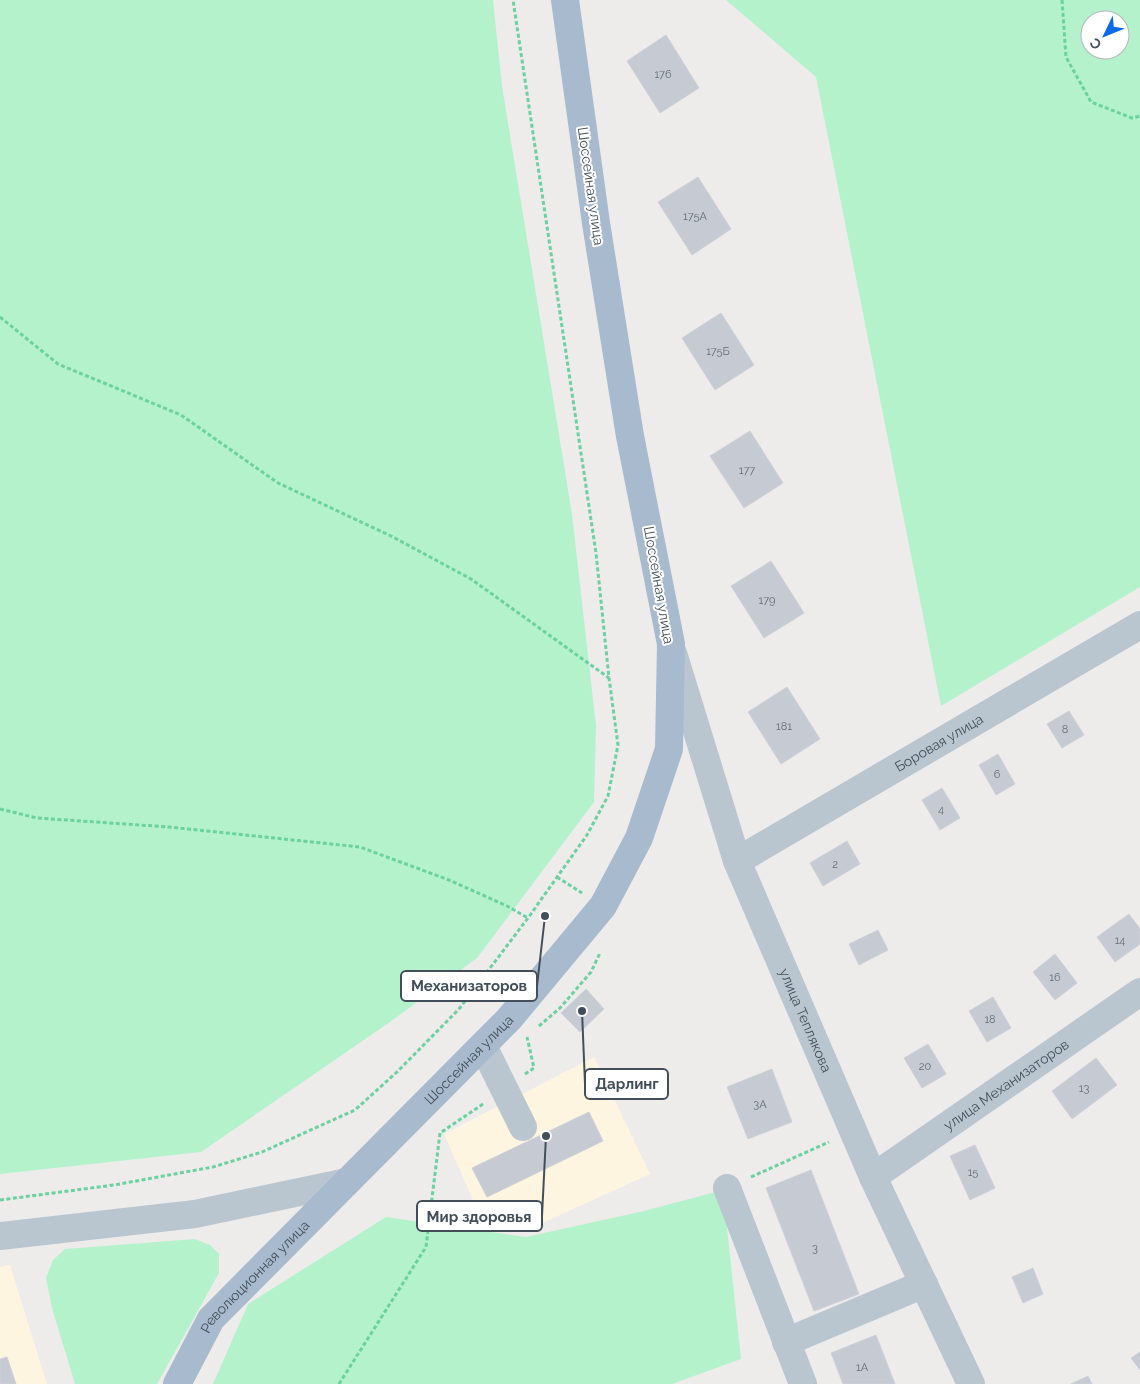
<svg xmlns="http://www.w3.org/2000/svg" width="1140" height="1384" viewBox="0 0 1140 1384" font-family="Raleway,sans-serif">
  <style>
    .commercial { fill: #fdf5e0 }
    .green { fill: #b4f2cc; fill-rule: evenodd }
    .building { fill: #c6cad2; stroke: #ced1d8 }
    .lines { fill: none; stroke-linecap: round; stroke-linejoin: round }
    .path { stroke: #69d29f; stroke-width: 3; stroke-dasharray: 4 2.5; stroke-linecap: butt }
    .minor { stroke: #bac6cf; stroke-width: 28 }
    .major { stroke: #a8bacd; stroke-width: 28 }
    .labels { text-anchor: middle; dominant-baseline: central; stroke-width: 4; stroke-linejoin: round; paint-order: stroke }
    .number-label { font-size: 11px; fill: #636e78 }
    .street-label { font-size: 14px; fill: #424f5a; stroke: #fff }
    .leader { fill: none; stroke: #424f5a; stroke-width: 2 }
    .callout-dot { fill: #424f5a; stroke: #fff; stroke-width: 2 }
    .callout { fill: #fff; stroke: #424f5a; stroke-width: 2 }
    .callout-label { font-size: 15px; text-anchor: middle; font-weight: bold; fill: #424f5a }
  </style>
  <rect width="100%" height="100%" fill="#eeebeb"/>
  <g class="commercial">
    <path d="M594,1057l56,117 -123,56 -47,-14 -36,-82z"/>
    <path d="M10,1265l37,119h-47v-117z"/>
  </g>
  <g class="green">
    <path d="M0,0h493l9,86 70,428 24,212 -2,76 -117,156 -87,64 -189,130 -201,22z"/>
    <path d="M726,0h414v587l-199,119 -125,-629zM1090,20h30v30h-30z"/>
    <path d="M723,1190l18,169 -69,25h-459l35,-80 138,-87 140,20 118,-26z"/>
    <path d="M195,1239l15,6 9,9v19l-62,111h-82l-23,-76 -6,-30 7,-18 12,-11z"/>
  </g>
  <g class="building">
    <path d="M666,35l33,53 -39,25 -33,-52z"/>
    <path d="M698,177l33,52 -39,26 -34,-53z"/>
    <path d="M721,313l33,52 -39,25 -33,-52z"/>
    <path d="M750,431l33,52 -39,25 -34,-52z"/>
    <path d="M771,561l33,52 -40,25 -33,-52z"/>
    <path d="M787,687l33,52 -39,25 -33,-52z"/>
    <path d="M1069,711l15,24 -22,13 -15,-24z"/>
    <path d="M998,754l17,30 -19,11 -17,-30z"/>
    <path d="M942,788l18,30 -20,12 -18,-30z"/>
    <path d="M847,841l13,23 -37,22 -13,-23z"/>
    <path d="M1129,914l11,15v15l-25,18 -18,-25z"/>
    <path d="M878,930l10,20 -29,15 -10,-21z"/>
    <path d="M1055,954l22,29 -22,17 -22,-28z"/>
    <path d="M586,989l18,20 -24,23 -19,-19z"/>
    <path d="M993,997l18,31 -24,14 -18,-31z"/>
    <path d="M928,1044l18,30 -24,14 -18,-30z"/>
    <path d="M1096,1058l21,27 -45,34 -20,-28z"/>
    <path d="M772,1069l20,53 -44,17 -21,-52z"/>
    <path d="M589,1112l14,29 -116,56 -15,-29z"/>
    <path d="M975,1145l20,43 -25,12 -20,-44z"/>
    <path d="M811,1170l48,124 -45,17 -48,-123z"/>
    <path d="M1033,1268l10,26 -20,9 -11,-26z"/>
    <path d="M876,1335l19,49h-52l-12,-31z"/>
    <path d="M1140,1352v18l-9,-12z"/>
    <path d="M7,1357l9,27h-16v-25z"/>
    <path d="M1088,1376l4,8h-21z"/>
  </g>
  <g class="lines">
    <g class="path">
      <path d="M1062,0l4,57 25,45 41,16 8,-2"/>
      <path d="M0,317l58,47 123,51 97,68 113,53 80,43 138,99"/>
      <path d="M0,809l37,9 132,9 191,20 89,33 58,26 21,12"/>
      <path d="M557,877l25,16"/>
      <path d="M539,1026l21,-18 31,-36 9,-19"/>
      <path d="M525,1074l9,-6 -7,-31"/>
      <path d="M751,1177l78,-35"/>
      <path d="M0,1200l114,-15 99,-18 49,-15 93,-42 43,-39 61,-62 69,-91 59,-83 21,-39 10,-51 -9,-67 -13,-125 -83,-553"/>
      <path d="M339,1384l87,-137 14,-114 43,-29"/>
    </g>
    <g class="minor">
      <path id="s1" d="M673,653l64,208 136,316 98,207"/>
      <path id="s2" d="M737,861l403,-236"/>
      <path d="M483,1046l40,81"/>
      <path id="s3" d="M873,1177l267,-185"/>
      <path d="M727,1188l76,196"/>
      <path d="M0,1236l195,-22 152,-32"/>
      <path d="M786,1342l138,-58"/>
    </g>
    <path class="major" id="s4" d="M177,1384l34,-65 298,-300 94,-113 36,-68 30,-89 2,-105 -41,-208 -34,-213 -31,-223"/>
  </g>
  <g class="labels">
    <g class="number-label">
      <text x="663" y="74">176</text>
      <text x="695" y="216">175А</text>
      <text x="718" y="351">175Б</text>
      <text x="747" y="470">177</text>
      <text x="767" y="600">179</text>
      <text x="784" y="726">181</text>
      <text x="1065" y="729">8</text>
      <text x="997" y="774">6</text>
      <text x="941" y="809">4</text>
      <text x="835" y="864">2</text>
      <text x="1120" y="940">14</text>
      <text x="1055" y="977">16</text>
      <text x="990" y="1019">18</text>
      <text x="925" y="1066">20</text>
      <text x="1084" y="1088">13</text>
      <text x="760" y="1104">3А</text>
      <text x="973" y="1172">15</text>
      <text x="815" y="1248">3</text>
      <text x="862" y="1367">1А</text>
    </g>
    <g class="street-label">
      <text transform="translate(591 186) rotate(82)">Шоссейная улица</text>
      <text transform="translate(659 585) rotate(80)">Шоссейная улица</text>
      <text stroke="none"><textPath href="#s2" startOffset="234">Боровая улица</textPath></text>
      <text stroke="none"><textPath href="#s1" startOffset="391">улица Теплякова</textPath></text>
      <text stroke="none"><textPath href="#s4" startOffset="439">Шоссейная улица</textPath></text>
      <text stroke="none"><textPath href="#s3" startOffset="162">улица Механизаторов</textPath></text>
      <text stroke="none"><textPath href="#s4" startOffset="134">Революционная улица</textPath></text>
    </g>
  </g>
  <path class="leader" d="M545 916L537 986M582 1011L585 1084M546 1136L542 1216"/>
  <g class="callout-dot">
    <circle cx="545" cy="916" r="5"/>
    <circle cx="582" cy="1011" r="5"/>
    <circle cx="546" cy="1136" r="5"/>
  </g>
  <g class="callout">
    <rect x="401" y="971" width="136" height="30" rx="5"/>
    <rect x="585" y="1069" width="83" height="30" rx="5"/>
    <rect x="417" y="1201" width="125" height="30" rx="5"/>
  </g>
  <g class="callout-label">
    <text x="469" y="991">Механизаторов</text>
    <text x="627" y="1089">Дарлинг</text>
    <text x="479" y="1222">Мир здоровья</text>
  </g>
  <g transform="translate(1105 35) rotate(227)"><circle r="24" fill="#ffffff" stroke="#b3b9bd"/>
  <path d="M0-4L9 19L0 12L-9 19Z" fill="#0a6ae9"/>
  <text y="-8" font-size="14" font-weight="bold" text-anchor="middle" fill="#424f5a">С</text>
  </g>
</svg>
